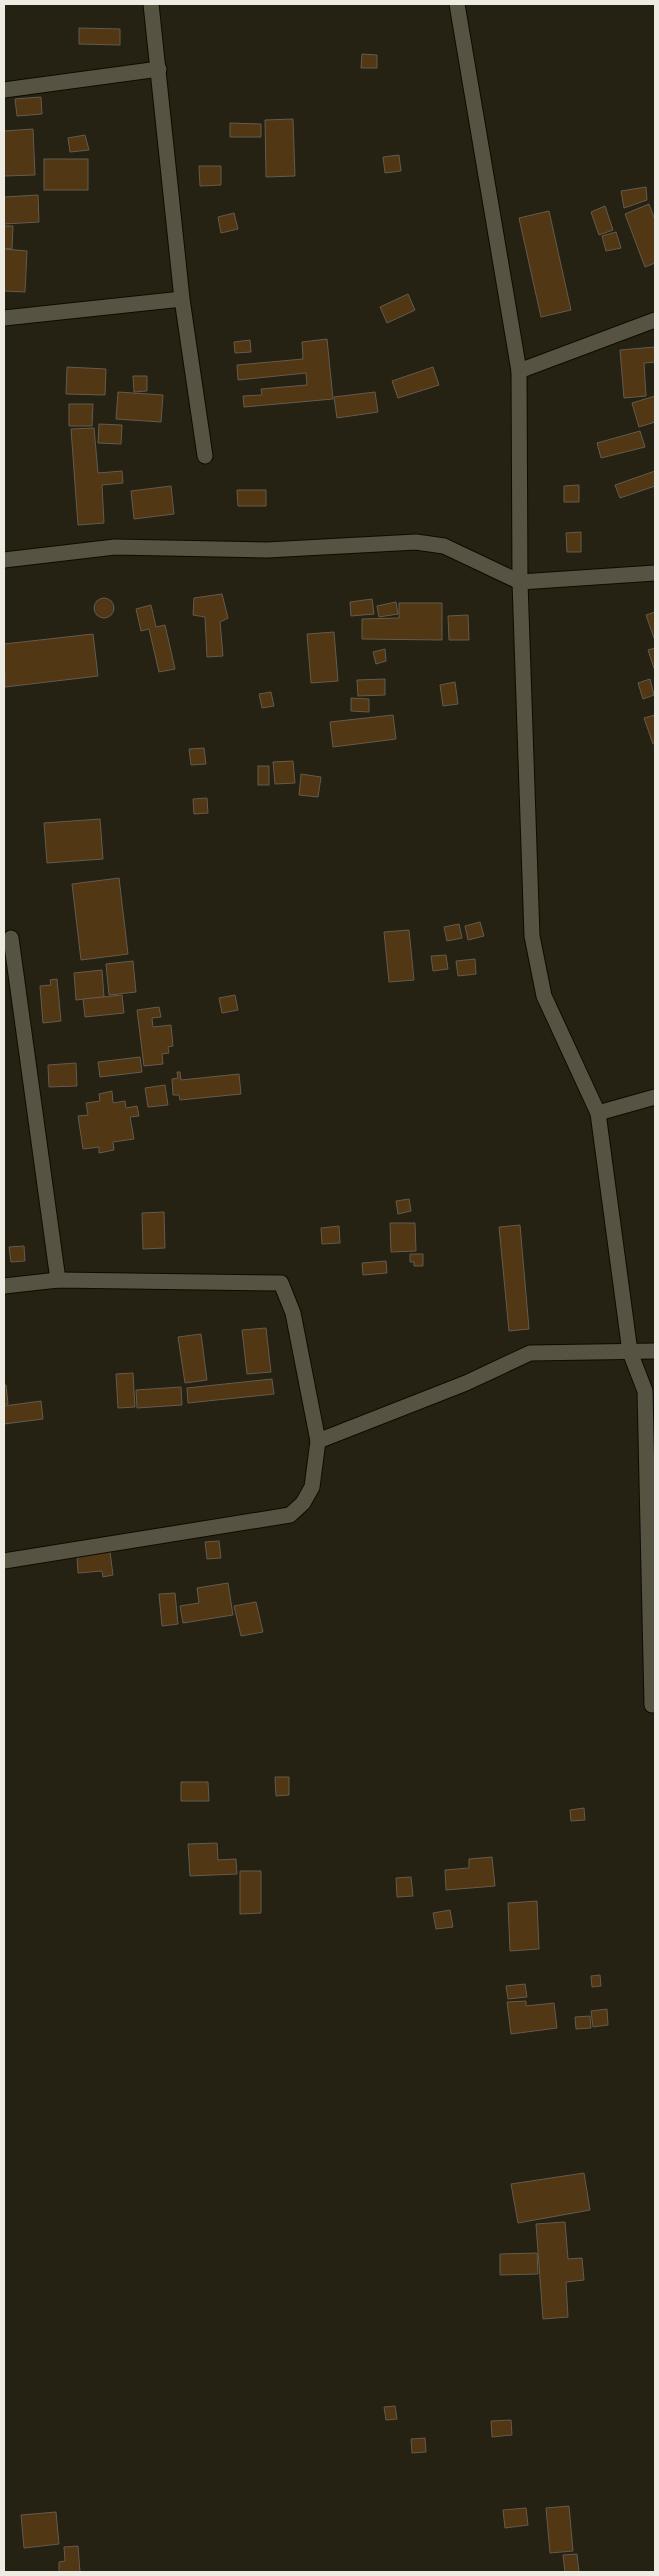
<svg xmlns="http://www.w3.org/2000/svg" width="659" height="2576" viewBox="0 0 659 2576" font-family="Signika,sans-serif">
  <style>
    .building { fill: #513713; stroke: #655a4d }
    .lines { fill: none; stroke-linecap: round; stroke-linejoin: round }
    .minor-casing { stroke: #0e0b01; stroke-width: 17 }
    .minor { stroke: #565343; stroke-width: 15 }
  </style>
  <rect width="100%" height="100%" fill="#252213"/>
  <g class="building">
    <path d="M79,28l41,1v16l-41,-1z"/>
    <path d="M362,54l15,1v13h-16z"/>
    <path d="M41,97l1,17 -25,2 -2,-17z"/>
    <path d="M293,119l2,57 -29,1 -1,-57z"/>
    <path d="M230,123l31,1v13h-31z"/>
    <path d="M33,129l2,46 -31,1v-45z"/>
    <path d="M85,135l4,15 -19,2 -2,-14z"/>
    <path d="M399,155l2,16 -16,2 -2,-16z"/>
    <rect x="44" y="159" width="44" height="31"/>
    <path d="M199,166h22v19l-21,1z"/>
    <path d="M646,187l1,13 -23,8 -3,-17z"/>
    <path d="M38,195l1,27 -35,2v-27z"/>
    <path d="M649,204l6,16v43l-10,4 -20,-53z"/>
    <path d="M605,206l8,24 -14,5 -8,-23z"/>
    <path d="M549,211l22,99 -30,7 -22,-99z"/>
    <path d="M234,213l4,16 -17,4 -3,-16z"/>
    <path d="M4,226h9l-1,23 -8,-1z"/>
    <path d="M616,232l5,16 -15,3 -4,-15z"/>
    <path d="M4,249l23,2 -2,41 -21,-1z"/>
    <path d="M408,294l7,16 -28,13 -7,-16z"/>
    <path d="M327,339l6,60 -89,8 -1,-11 19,-1 -1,-6 46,-4 -1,-12 -68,7 -1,-15 66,-6 -1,-17z"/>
    <path d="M250,340l1,12 -16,1 -1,-11z"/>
    <path d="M655,347v15l-11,1 2,33 -22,2 -4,-48z"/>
    <path d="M67,367l39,2 -1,26 -39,-1z"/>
    <path d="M433,367l6,18 -41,13 -6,-17z"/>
    <path d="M133,376h14v15l-13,1z"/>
    <path d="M118,392l45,3 -2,27 -45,-3z"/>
    <path d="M375,392l3,20 -41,6 -3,-21z"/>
    <path d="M655,396v26l-16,5 -7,-24z"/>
    <path d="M69,404h24l-1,22h-23z"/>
    <path d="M99,424l23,1 -1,19 -23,-1z"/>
    <path d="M94,428l4,45 24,-2 1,12 -21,2 2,38 -26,2 -7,-96z"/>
    <path d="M640,431l5,16 -44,11 -4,-15z"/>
    <path d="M655,471v15l-35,12 -5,-13z"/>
    <path d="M579,485v17h-15v-16z"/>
    <path d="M171,486l3,28 -40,5 -3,-28z"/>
    <path d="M237,490h29v16h-28z"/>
    <path d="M581,532v20h-14l-1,-19z"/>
    <path d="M222,594l6,24 -8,4 3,34 -16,1 -2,-40 -12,-2 1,-17z"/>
    <circle cx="104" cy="608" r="10"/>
    <path d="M372,599l2,15 -23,2 -1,-14z"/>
    <path d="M396,602l2,12 -19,3 -2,-11z"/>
    <path d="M399,603h43v37l-80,-1v-20l37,-1z"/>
    <path d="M151,605l5,22 9,-2 10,44 -16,3 -10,-43 -8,2 -5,-22z"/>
    <path d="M655,612v29l-9,-26z"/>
    <path d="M468,615l1,25h-20l-1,-24z"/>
    <path d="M334,632l4,49 -27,2 -4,-49z"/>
    <path d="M93,634l5,42 -93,11 -1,-43z"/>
    <path d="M655,648v23l-7,-21z"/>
    <path d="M385,649l1,12 -10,3 -3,-12z"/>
    <path d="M385,679v16l-27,1 -1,-16z"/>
    <path d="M650,679l4,16 -11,4 -5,-16z"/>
    <path d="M455,682l3,22 -15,2 -3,-21z"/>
    <path d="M271,692l3,14 -12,2 -3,-14z"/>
    <path d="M351,698l18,1v13l-18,-1z"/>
    <path d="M393,715l3,24 -63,8 -3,-25z"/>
    <path d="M655,715v28l-2,1 -9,-26z"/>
    <path d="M204,748l2,16 -15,1 -2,-16z"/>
    <path d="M293,761l2,22 -20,1 -2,-22z"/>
    <rect x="258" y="766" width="11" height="19"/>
    <path d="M301,774l20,3 -3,20 -19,-2z"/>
    <path d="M207,798l1,15 -14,1 -1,-15z"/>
    <path d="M100,819l3,40 -56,4 -3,-40z"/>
    <path d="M119,878l9,76 -47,6 -9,-76z"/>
    <path d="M480,922l4,14 -16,4 -3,-14z"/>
    <path d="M459,924l3,14 -15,3 -3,-14z"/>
    <path d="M409,930l5,50 -25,2 -5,-50z"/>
    <path d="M446,955l2,14 -15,2 -2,-15z"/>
    <path d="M475,959l1,15 -18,2 -2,-15z"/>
    <path d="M133,961l3,31 -27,3 -3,-31z"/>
    <path d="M102,970l2,27 -28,3 -2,-27z"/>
    <path d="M57,979l4,42 -18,2 -3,-37 11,-1 -1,-5z"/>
    <path d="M122,995l2,18 -39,4 -2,-18z"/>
    <path d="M235,995l3,15 -16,3 -3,-15z"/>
    <path d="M159,1007l2,10 -9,1 1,9 18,-2 2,21 -5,1 1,6 -7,1 1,10 -19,2 -7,-56z"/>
    <path d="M140,1057l2,15 -42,5 -2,-15z"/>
    <path d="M76,1063l1,23 -28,1 -1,-22z"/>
    <path d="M177,1072h3l1,8 58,-6 2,20 -61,6 -1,-5h-6l-1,-16 6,-1z"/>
    <path d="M165,1085l3,20 -20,2 -3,-19z"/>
    <path d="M112,1091l1,12 12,-2 1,7 11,-2 2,10 -9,1 4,22 -21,3 1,8 -15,3v-6l-16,2 -5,-33 10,-1 -2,-12 14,-2 -1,-7z"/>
    <path d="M409,1199l2,12 -13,3 -2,-13z"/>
    <path d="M164,1212l1,36 -22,1 -1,-36z"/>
    <path d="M390,1223h25l1,28 -25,1z"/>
    <path d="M520,1225l9,104 -20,2 -10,-104z"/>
    <path d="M339,1226l1,17 -18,1 -1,-16z"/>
    <path d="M24,1246l1,15 -14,1 -2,-15z"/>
    <path d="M410,1254h13v12h-9v-4h-4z"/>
    <path d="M386,1261l1,12 -24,2 -1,-12z"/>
    <path d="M266,1328l5,44 -24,2 -5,-44z"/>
    <path d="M201,1334l6,46 -22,3 -7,-46z"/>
    <path d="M133,1373l2,34 -17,1 -2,-34z"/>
    <path d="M272,1379l2,15 -86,9 -1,-15z"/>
    <path d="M4,1385h2l2,19h-4z"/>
    <path d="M181,1387l1,18 -45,3 -1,-18z"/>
    <path d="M41,1401l2,18 -39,5v-18z"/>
    <path d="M219,1541l2,17 -14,1 -2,-17z"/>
    <path d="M110,1552l3,23 -10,2 -1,-6 -24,2 -1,-17z"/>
    <path d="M228,1583l5,32 -50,8 -3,-17 19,-3 -2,-15z"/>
    <path d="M175,1593l3,31 -16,2 -3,-32z"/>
    <path d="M256,1602l7,30 -22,4 -7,-30z"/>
    <path d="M275,1777h14v18l-13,1z"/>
    <path d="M181,1782h27l1,19h-28z"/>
    <path d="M584,1808l1,12 -14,1 -1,-11z"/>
    <path d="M217,1843l1,17 18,-1 1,15 -47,2 -2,-32z"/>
    <path d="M492,1857l3,29 -49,4 -1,-20 24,-2v-9z"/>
    <path d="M240,1871h21v42l-21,1z"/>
    <path d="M411,1877l2,19 -16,1 -1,-19z"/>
    <path d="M537,1901l2,48 -29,2 -2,-48z"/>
    <path d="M450,1910l3,17 -17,2 -3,-16z"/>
    <path d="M600,1975l1,11 -9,1 -1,-11z"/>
    <path d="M525,1984l2,13 -19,2 -2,-13z"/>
    <path d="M526,2001v5l28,-3 3,25 -46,6 -4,-32z"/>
    <path d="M607,2009l1,16 -15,2 -2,-16z"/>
    <path d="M590,2016l1,12 -15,1 -1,-12z"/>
    <path d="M584,2173l6,37 -72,13 -7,-39z"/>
    <path d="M565,2222l3,37 14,-1 2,22 -18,2 2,35 -25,2 -7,-95z"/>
    <path d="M537,2253l1,21 -38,1v-21z"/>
    <path d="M395,2406l2,13 -11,1 -2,-13z"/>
    <path d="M511,2420l1,15 -20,2 -1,-16z"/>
    <path d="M425,2438l1,14 -14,1 -1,-14z"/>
    <path d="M569,2506l4,45 -23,2 -4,-45z"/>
    <path d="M526,2508l2,17 -23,3 -2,-18z"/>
    <path d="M56,2512l3,32 -35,4 -3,-33z"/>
    <path d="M78,2546l2,26h-21v-10l6,-1 -1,-14z"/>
    <path d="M577,2554l2,18h-14l-2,-17z"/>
  </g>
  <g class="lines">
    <g class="minor-casing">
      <g id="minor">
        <path d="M151,4l31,295 23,157"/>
        <path d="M457,4l62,367 1,211 12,354 12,60 54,117 32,239 15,39 7,314"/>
        <path d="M4,90l155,-21"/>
        <path d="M4,318l178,-19"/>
        <path d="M519,371l136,-51"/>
        <path d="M4,560l111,-13 152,3 149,-8 28,4 76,36 135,-9"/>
        <path d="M11,938l47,342"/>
        <path d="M598,1113l57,-16"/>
        <path d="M4,1286l54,-6 223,3 12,30 25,128 -6,46 -9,16 -13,12 -286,46"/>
        <path d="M318,1441l148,-58 64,-30 125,-2"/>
      </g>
    </g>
    <use href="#minor" class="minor"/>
  </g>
  <rect width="659" height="2576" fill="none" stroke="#edebe2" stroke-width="10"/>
</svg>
